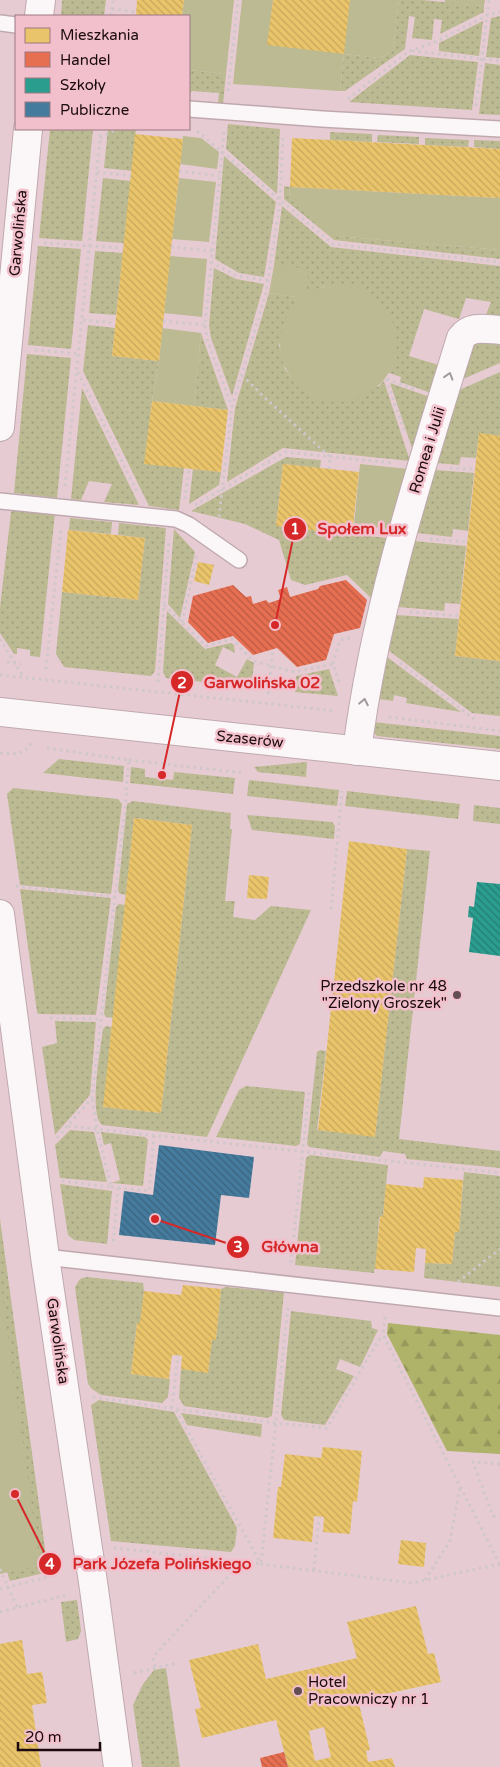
<svg xmlns="http://www.w3.org/2000/svg" width="500" height="1767" viewBox="0 0 500 1767" font-family="'Varela Round',sans-serif">
  <style>
    .grass { fill: url(#grass-dots) }
    .forest { fill: url(#forest-firs) }
    .green { fill: #bbba92 }
    .homes { fill: url(#homes-back-hatch); fill-rule: evenodd }
    .shops { fill: url(#shops-back-hatch) }
    .schools { fill: url(#schools-back-hatch) }
    .public { fill: url(#public-back-hatch) }
    .lines { fill: none; stroke-linecap: round; stroke-linejoin: round }
    .service-casing { stroke: #bfa9ae; stroke-width: 18 }
    .minor-casing { stroke: #bfa9ae; stroke-width: 30 }
    .tertiary-casing { stroke: #bfa9ae; stroke-width: 30 }
    .path { stroke: #cfc7c9; stroke-width: 3; stroke-dasharray: 2.5 4; stroke-linecap: butt }
    .service { stroke: #fbf7f8; stroke-width: 15 }
    .minor { stroke: #fbf7f8; stroke-width: 28 }
    .tertiary { stroke: #fbf7f8; stroke-width: 28 }
    .oneway { stroke: #a1999b }
    .poi-dot { fill: #624e53; stroke: #f2c0cc; stroke-width: 2 }
    .labels { text-anchor: middle; dominant-baseline: central; stroke-width: 5; stroke-linejoin: round; paint-order: stroke }
    .street-label { font-size: 15px; fill: #1b0b0f; stroke: #f2c0cc }
    .poi-label { font-size: 15px; fill: #1b0b0f; stroke: #f2c0cc; text-anchor: end }
    .leader { fill: none; stroke: #d62828; stroke-width: 2 }
    .callout-dot { fill: #d62828; stroke: #f2c0cc; stroke-width: 2 }
    .mark-label { font-size: 15px; text-anchor: middle; font-weight: bold; fill: #fff }
    .callout-label { font-size: 16px; text-anchor: middle; font-weight: bold; fill: #d62828; stroke: #f2c0cc; stroke-width: 5; stroke-linejoin: round; paint-order: stroke }
  </style>
  <defs>
    <pattern id="grass-dots" width="8" height="8" patternUnits="userSpaceOnUse" patternTransform="scale(1.25)"><rect width="8" height="8" fill="#bbba92"/><path d="M2 2h.1M6 6h.1" fill="none" stroke="#a09f7d" stroke-width="1.8" stroke-linecap="round"/></pattern>
    <pattern id="forest-firs" width="22" height="20" patternUnits="userSpaceOnUse" patternTransform="scale(1.25)"><rect width="22" height="20" fill="#afb36a"/><path d="M5 1l3.5 6h-7zM16 11l3.5 6h-7z" fill="#96995b"/></pattern>
    <pattern id="homes-back-hatch" width="6" height="6" patternUnits="userSpaceOnUse" patternTransform="scale(1.25)"><rect width="6" height="6" fill="#e9c46a"/><path d="M-1 5l2 2M0 0l6 6M5-1l2 2" fill="none" stroke="#c7a75b"/></pattern>
    <pattern id="shops-back-hatch" width="6" height="6" patternUnits="userSpaceOnUse" patternTransform="scale(1.25)"><rect width="6" height="6" fill="#e76f51"/><path d="M-1 5l2 2M0 0l6 6M5-1l2 2" fill="none" stroke="#ba5942"/></pattern>
    <pattern id="schools-back-hatch" width="6" height="6" patternUnits="userSpaceOnUse" patternTransform="scale(1.25)"><rect width="6" height="6" fill="#2a9d8f"/><path d="M-1 5l2 2M0 0l6 6M5-1l2 2" fill="none" stroke="#237e73"/></pattern>
    <pattern id="public-back-hatch" width="6" height="6" patternUnits="userSpaceOnUse" patternTransform="scale(1.25)"><rect width="6" height="6" fill="#457b9d"/><path d="M-1 5l2 2M0 0l6 6M5-1l2 2" fill="none" stroke="#39637e"/></pattern>
  </defs>
  <rect width="100%" height="100%" fill="#e7cbd2"/>
  <g class="grass">
    <path d="M62,0h44l-2,16h-43z"/>
    <path d="M399,0h23l62,6v6l-44,22 2,-14 -8,-1 -2,21 -20,-2 3,-21 -6,-1 -4,33 -60,42h-5l4,-37 37,4 12,-8z"/>
    <path d="M500,16v42l-14,-1 5,-39z"/>
    <path d="M483,21l-4,35 -40,-5v-8z"/>
    <path d="M410,55l68,7 -6,48 -123,-8z"/>
    <path d="M485,63l15,2v50l-21,-1z"/>
    <path d="M189,70l37,4 -3,30h-5l1,-11 -27,-2 -3,4v-12l2,-2 -2,-1z"/>
    <path d="M228,124l52,5 -3,65 -51,-45z"/>
    <path d="M50,129h43l-11,112 -43,-3z"/>
    <path d="M108,129h28l-4,42 -28,-3z"/>
    <path d="M330,132l42,2v8l-42,-2z"/>
    <path d="M378,135l41,2v7l-42,-2z"/>
    <path d="M425,138l44,2 -1,7 -43,-2z"/>
    <path d="M474,140l26,1v8l-26,-2z"/>
    <path d="M224,156l52,46 -12,75 -25,-4 -24,-14z"/>
    <path d="M103,178l28,3 -7,62 -28,-2z"/>
    <path d="M284,186l6,1 -1,11 47,38 164,14v9l-166,-19 -50,-41z"/>
    <path d="M282,206l49,41 169,19v58l-17,-2 8,-20 -25,-4 -7,21 -35,-10 -15,47 36,11 -14,26 -31,-11 1,-5 -12,-4 7,-17 -72,-70 -18,9 -32,-30z"/>
    <path d="M38,246l43,3 -10,100 -43,-4z"/>
    <path d="M95,251l28,2 -7,62 -27,-2z"/>
    <path d="M214,268l22,11 28,5 -32,112 -21,-58 -2,-13z"/>
    <path d="M269,293l27,4 3,3 -20,45 6,24 14,18h79l6,-6 26,80 -127,-13 -56,34 8,-74z"/>
    <path d="M88,325l27,3 -3,28 47,5 -7,40 -7,62 39,5 -5,42 -30,-4 -66,-135z"/>
    <path d="M201,333l27,77 -34,-4z"/>
    <path d="M500,338v25l-37,16 11,-36z"/>
    <path d="M27,354l44,4 -14,140 -43,-5z"/>
    <path d="M500,372v64l-21,-2 -3,24 -15,-1 -2,8 -22,-2 22,-73z"/>
    <path d="M390,383l40,14 -17,54z"/>
    <path d="M82,388l57,117 -35,-3 8,-18 -23,-3 -8,19 -10,-1z"/>
    <path d="M286,457l35,3 -1,8 -37,-4 -7,62 111,12 -16,60 -24,-23 -42,10 -14,-5 -12,-40 -34,-16 -54,-13z"/>
    <path d="M193,469l28,3 -2,13 -30,19z"/>
    <path d="M435,470l39,3 -6,58 -15,-2 -1,8 -35,-4z"/>
    <path d="M14,509l41,4 -15,144 -10,-1v-6l-13,-2v6h-3l-14,-21v-25l11,-96z"/>
    <path d="M70,518l42,4 -1,12 -42,-4z"/>
    <path d="M119,523l47,5 -11,143 -4,5 -87,-9 -8,-13 6,-62 76,8 7,-62 -27,-3z"/>
    <path d="M174,529l21,23 -15,66 -12,-14z"/>
    <path d="M414,541l52,5 -6,58 -15,-1 -1,8 -46,-4z"/>
    <path d="M167,611l38,38 26,-6 3,2 1,8 -12,-6 -8,18 22,12 10,-18 7,4 -3,24 -85,-9 -3,-6z"/>
    <path d="M396,615l63,4 -4,37 45,5v55l-28,-3 -84,-63z"/>
    <path d="M387,657l74,55 -55,-9 1,-5 -13,-3 -1,6 -15,-2z"/>
    <path d="M329,669l9,27 -43,-4 1,-16z"/>
    <path d="M373,722l127,14v13l-123,-13 -4,-4z"/>
    <path d="M59,759l65,7 -1,16 -80,-9z"/>
    <path d="M307,762l-1,15 -48,-5 -4,-5z"/>
    <path d="M131,767l14,2v8l28,3 1,-8 61,6 -2,16 -103,-11z"/>
    <path d="M249,780l90,10 -2,16 -90,-10z"/>
    <path d="M13,788l105,11 4,5 -11,90 -91,-9 -13,-91z"/>
    <path d="M347,791l113,13 -2,15 -113,-13z"/>
    <path d="M133,801l98,12 -1,16h2l-7,72h10l-2,16 22,3 16,-14 40,4 -104,227 -105,-12c-14,-12 -1,-78 1,-96l3,-3 6,1 -8,80 57,6 31,-288 -58,-7 -8,77 -6,-1 -2,-3 9,-87z"/>
    <path d="M474,805l26,3v16l-27,-3z"/>
    <path d="M247,815l85,7 3,4 -1,13 -82,-9z"/>
    <path d="M407,849l23,2 -31,288 101,12v17l-93,-9 -2,-5 -22,-3 -3,6 -71,-10 -2,-3 10,-92 3,-2 6,1 -9,79 58,6z"/>
    <path d="M20,889l91,9 -15,117 -58,-1 -1,-2z"/>
    <path d="M119,904l6,1 -12,113 -7,-1 -2,-3 12,-107z"/>
    <path d="M55,1021l41,1 -6,73 -35,40 -13,-88 15,-4z"/>
    <path d="M246,1086l59,6 -5,52 -4,2 -80,-9 23,-47z"/>
    <path d="M70,1130l24,2 13,50 -47,-4 -5,-33z"/>
    <path d="M101,1132l44,5 3,3 -5,46 -31,-3 8,-3 -9,-37 -7,2z"/>
    <path d="M310,1155l78,10 -5,52h-4l-3,52h-2v4l-79,-8 11,-107z"/>
    <path d="M464,1172l36,4v111l-76,-9 1,-15 27,1 3,-33h4z"/>
    <path d="M60,1184l52,7 -5,53 -33,-4 -6,-5z"/>
    <path d="M0,1219l48,351 -4,3 -34,8 -3,-9 33,-7 -40,-139z"/>
    <path d="M86,1277l57,6 1,8 -3,32h-4l-6,51 39,5 -2,18 -6,6 -61,-8 -9,-6 -4,-5 -13,-97 5,-8z"/>
    <path d="M225,1287l59,5 -12,124 -5,2 -83,-12 -5,-8 2,-29 27,3 4,-33h4l5,-50z"/>
    <path d="M291,1311l80,10 1,7 6,2 -18,37 -20,-8 -4,10 18,7 -29,49 -41,-5 -3,-5z"/>
    <path d="M99,1400l75,12 63,116 -2,18 -4,6 -120,-11 -20,-136z"/>
    <path d="M181,1413l81,11 -1,13 -74,-12z"/>
    <path d="M77,1600l4,31 -3,8 -12,3 -5,-40z"/>
    <path d="M166,1668l14,99h-38l-9,-62 10,-21 11,-14z"/>
  </g>
  <path class="forest" d="M388,1323l112,12v119l-53,-3 -60,-117z"/>
  <g class="green">
    <path d="M184,0h50l-8,74 -37,-4v-54h-7z"/>
    <path d="M242,0h31l-5,45 82,-45h49l-6,50 -12,8 -37,-4 -4,37 -107,-7z"/>
    <path d="M445,0h40l-1,6 -39,-3z"/>
    <path d="M183,136l18,2 18,14 -2,17 -37,-5z"/>
    <path d="M179,178l37,4 -7,60 -37,-3z"/>
    <path d="M290,187l210,11v52l-165,-14 -46,-38z"/>
    <path d="M170,256l37,3 -5,58 -38,-4z"/>
    <path d="M274,265l35,4 -3,25c6,-2 11,-6 17,-7 35,-11 67,12 73,47 9,54 -56,89 -97,54 -4,-4 -6,-9 -9,-13 -8,-10 -12,-26 -9,-39 3,-14 7,-26 18,-36l-3,-3 -27,-4z"/>
    <path d="M162,328l39,5 -7,73 -42,-5 7,-39z"/>
    <path d="M360,464l48,5 -19,60 -35,-4z"/>
    <path d="M0,1280l40,285 -40,9z"/>
  </g>
  <g class="homes">
    <path d="M137,0h47l-2,16h-46z"/>
    <path d="M273,0h77l-6,54 -77,-9z"/>
    <path d="M135,134l48,5 -24,222 -47,-5z"/>
    <path d="M292,138l208,11v49l-210,-11z"/>
    <path d="M152,401l76,9 -7,62 -77,-8z"/>
    <path d="M479,433l21,3v225l-45,-5z"/>
    <path d="M283,464l76,8 -7,63 -76,-9z"/>
    <path d="M68,530l77,8 -7,62 -76,-8z"/>
    <path d="M198,562l16,3 -5,20 -15,-4z"/>
    <path d="M134,818l58,7 -31,288 -58,-6z"/>
    <path d="M349,841l58,8 -32,288 -57,-7z"/>
    <path d="M249,875l20,2 -2,22 -20,-1z"/>
    <path d="M424,1177l39,3 -4,52h-4l-3,32 -27,-1 1,-14 -10,-1 -2,24 -39,-3 5,-53 3,1 3,-33 37,4z"/>
    <path d="M183,1285l38,4 -5,51h-4l-4,33 -27,-4 1,-13 -10,-1 -3,24 -38,-5 6,-51h3l4,-32 37,4z"/>
    <path d="M323,1447l39,4 -5,51 -4,-1 -3,33 -27,-2 1,-15 -10,-1 -2,26 -39,-4 5,-51h3l4,-33 36,4z"/>
    <path d="M401,1540l25,3 -2,24 -26,-3z"/>
    <path d="M416,1606l12,48 6,-1 7,29 -83,18 12,50 -4,1 2,11 24,-4 3,9h-107l-12,-47 -74,18 -7,-29 6,-1 -12,-48 69,-16 8,35 91,-21 -10,-36zM324,1727l7,30 -16,4 -6,-30z"/>
    <path d="M22,1640l5,34 15,-2 5,31 -15,2 9,62h-41v-123z"/>
  </g>
  <g class="shops">
    <path d="M346,580l21,20 -7,28 -26,6 -8,26 -29,7 -20,-19 -24,7 -20,-19 -25,7 -20,-21 5,-26 40,-11 13,12 5,-1 2,8 13,-4 3,3 12,-4 -3,-9 9,-3 3,10 28,-8 2,-3z"/>
    <path d="M284,1752l4,15h-26l-2,-9z"/>
  </g>
  <path class="schools" d="M477,882l23,2v72l-31,-4 4,-34 -5,-1 1,-11 5,1z"/>
  <path class="public" d="M159,1145l95,12 -5,41 -28,-3 -6,50 -96,-10 5,-44 29,4z"/>
  <g class="lines">
    <g class="service-casing">
      <g id="service">
        <path d="M0,23l16,2"/>
        <path d="M189,109l133,10 178,10"/>
        <path d="M0,501l176,18 13,6 50,35"/>
        <path d="M45,1257l455,51"/>
      </g>
    </g>
    <g class="minor-casing">
      <g id="minor">
        <path d="M39,16l2,-16"/>
        <path d="M0,427l28,-298"/>
        <path d="M357,751c18,-142 62,-277 104,-413 9,-13 25,-9 39,-8"/>
        <path d="M0,914l45,343 49,332 24,178"/>
      </g>
    </g>
    <g class="tertiary-casing">
      <path id="tertiary" d="M0,712l500,54"/>
    </g>
    <g class="path">
      <path d="M112,9l24,3"/>
      <path d="M111,16l2,-16"/>
      <path d="M412,51l88,10"/>
      <path d="M228,91l10,-91"/>
      <path d="M348,99l61,-48 24,-8 55,-28 12,-3"/>
      <path d="M476,106l13,-106"/>
      <path d="M197,131l136,113 167,18"/>
      <path d="M224,132l-19,193 2,14 25,68"/>
      <path d="M100,138l17,-9"/>
      <path d="M179,171l40,5"/>
      <path d="M97,172l34,4"/>
      <path d="M44,243l79,5"/>
      <path d="M171,247l41,4"/>
      <path d="M211,262l26,14 34,5"/>
      <path d="M83,320l32,3"/>
      <path d="M163,321l42,4"/>
      <path d="M35,350l44,4"/>
      <path d="M78,372l60,122"/>
      <path d="M242,375l21,21 67,61 -1,12"/>
      <path d="M386,379l18,51"/>
      <path d="M387,379l29,11"/>
      <path d="M450,468l25,1"/>
      <path d="M65,486l36,-357"/>
      <path d="M185,499l4,-30"/>
      <path d="M195,505l90,-53 109,11"/>
      <path d="M219,517l13,-110 34,-114 14,-92 3,-64"/>
      <path d="M353,530l21,2"/>
      <path d="M430,539l37,3"/>
      <path d="M164,605l42,41 26,-7 21,22 41,11 39,-8 6,18"/>
      <path d="M410,612l49,4"/>
      <path d="M182,622l15,-67"/>
      <path d="M0,639l23,37"/>
      <path d="M7,662l14,2"/>
      <path d="M400,663l74,56"/>
      <path d="M333,664l7,-24 10,-2"/>
      <path d="M46,669l15,-141"/>
      <path d="M0,675l336,36"/>
      <path d="M158,682l11,-143"/>
      <path d="M268,694l5,-45"/>
      <path d="M389,717l111,14"/>
      <path d="M47,748l82,12 -3,31"/>
      <path d="M0,753c15,1 23,3 32,-11"/>
      <path d="M129,760l114,13"/>
      <path d="M16,886l99,11"/>
      <path d="M331,909l11,-118"/>
      <path d="M50,1018l51,1"/>
      <path d="M68,1126l432,47"/>
      <path d="M57,1138l35,-40 35,-307"/>
      <path d="M62,1181l49,6 -14,-58 -5,-31"/>
      <path d="M111,1187l7,1 -5,57"/>
      <path d="M118,1188l31,3 5,-55"/>
      <path d="M291,1263l18,-173"/>
      <path d="M458,1282l42,-33"/>
      <path d="M385,1317l-2,18 117,230"/>
      <path d="M93,1397l182,26 52,5 51,-87 5,-6"/>
      <path d="M172,1408l6,-53"/>
      <path d="M176,1410l85,154 151,19 88,-19"/>
      <path d="M500,1464l-27,-2 20,54 7,1"/>
      <path d="M114,1548l147,16 27,-258"/>
      <path d="M0,1569l17,38"/>
      <path d="M314,1570l5,-53"/>
      <path d="M425,1580l25,-39 10,-54"/>
      <path d="M0,1589l52,-13"/>
      <path d="M0,1612l67,-17"/>
      <path d="M155,1667l-2,-8 4,-7 85,-90"/>
      <path d="M134,1673l43,-10"/>
    </g>
    <use href="#service" class="service"/>
    <use href="#minor" class="minor"/>
    <use href="#tertiary" class="tertiary"/>
  </g>
  <defs><path id="oneway-chevron" d="M-2-3.5L2.5 0L-2 3.5" fill="none" stroke-width="1.6" stroke-linecap="round" stroke-linejoin="round" transform="scale(1.25)"/></defs>
  <g class="oneway">
    <use href="#oneway-chevron" transform="translate(449 376) rotate(-73)"/>
    <use href="#oneway-chevron" transform="translate(364 702) rotate(-79)"/>
  </g>
  <g class="poi-dot">
    <circle cx="457" cy="995" r="5"/>
    <circle cx="298" cy="1691" r="5"/>
  </g>
  <g class="labels">
    <g class="street-label">
      <text transform="translate(18 233) rotate(-85)">Garwolińska</text>
      <text transform="translate(427 450) rotate(-73)">Romea i Julii</text>
      <text transform="translate(250 739) rotate(6)">Szaserów</text>
      <text transform="translate(58 1341) rotate(82)">Garwolińska</text>
    </g>
    <g class="poi-label">
      <text x="447" y="986">Przedszkole nr 48<tspan x="447" dy="17">"Zielony Groszek"</tspan></text>
      <text x="308" y="1682" text-anchor="start">Hotel<tspan x="308" dy="17">Pracowniczy nr 1</tspan></text>
    </g>
  </g>
  <path class="leader" d="M275 625L295 529M162 775L182 682M155 1219L238 1247M15 1494L50 1564"/>
  <g class="callout-dot">
    <circle cx="275" cy="625" r="5"/>
    <circle cx="162" cy="775" r="5"/>
    <circle cx="155" cy="1219" r="5"/>
    <circle cx="15" cy="1494" r="5"/>
    <circle cx="295" cy="529" r="12"/>
    <circle cx="182" cy="682" r="12"/>
    <circle cx="238" cy="1247" r="12"/>
    <circle cx="50" cy="1564" r="12"/>
  </g>
  <g class="mark-label">
    <text x="295" y="534">1</text>
    <text x="182" y="688">2</text>
    <text x="238" y="1252">3</text>
    <text x="50" y="1569">4</text>
  </g>
  <g class="callout-label">
    <text x="362" y="534">Społem Lux</text>
    <text x="262" y="688">Garwolińska 02</text>
    <text x="290" y="1252">Główna</text>
    <text x="162" y="1569">Park Józefa Polińskiego</text>
  </g>
  <rect x="15" y="15" width="175" height="115" fill="#f2c0cc" stroke="#9c7880"/>
  <rect x="25" y="28" width="25" height="15" fill="#e9c46a" stroke="#9c7880"/>
  <text x="60" y="40" font-size="15" fill="#1b0b0f">Mieszkania</text>
  <rect x="25" y="52" width="25" height="15" fill="#e76f51" stroke="#9c7880"/>
  <text x="60" y="65" font-size="15" fill="#1b0b0f">Handel</text>
  <rect x="25" y="78" width="25" height="15" fill="#2a9d8f" stroke="#9c7880"/>
  <text x="60" y="90" font-size="15" fill="#1b0b0f">Szkoły</text>
  <rect x="25" y="102" width="25" height="15" fill="#457b9d" stroke="#9c7880"/>
  <text x="60" y="115" font-size="15" fill="#1b0b0f">Publiczne</text>
  <path d="M18 1742v8h82v-8" fill="none" stroke="#1b0b0f" stroke-width="2.5"/>
  <text x="25" y="1742" font-size="15" fill="#1b0b0f" stroke="#f2c0cc" stroke-width="4" paint-order="stroke">20 m</text>
</svg>
